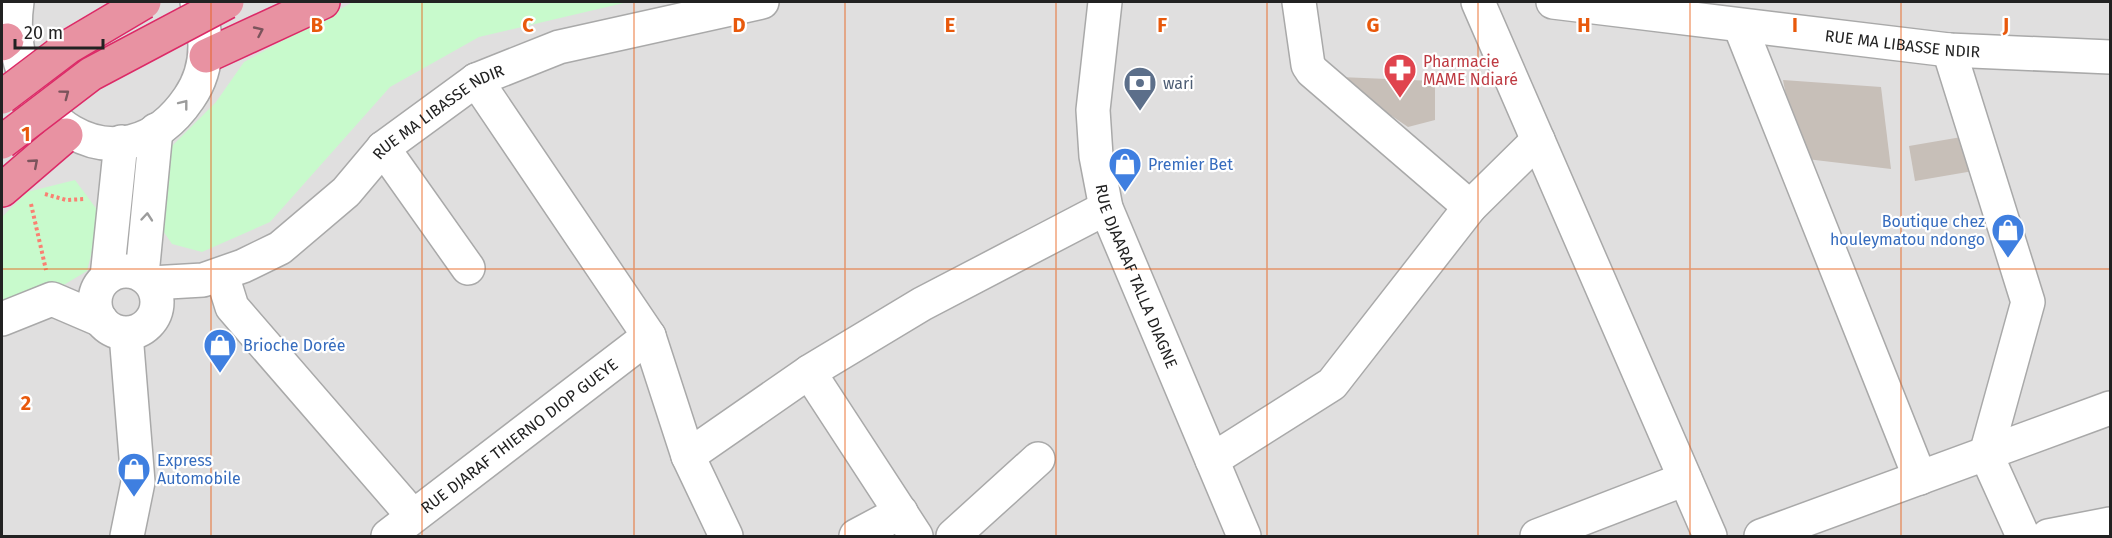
<svg xmlns="http://www.w3.org/2000/svg" width="2112" height="538" viewBox="0 0 2112 538" font-family="'Fira Sans',sans-serif">
  <style>
    .residential { fill: #e0dfdf }
    .park { fill: #c8facc }
    .building { fill: #c7bfb8 }
    .lines { fill: none; stroke-linecap: round; stroke-linejoin: round }
    .minor-casing { stroke: #a9a9a9; stroke-width: 36 }
    .highway-casing { stroke: #dc2a67; stroke-width: 36 }
    .path { stroke: #fa8072; stroke-width: 4; stroke-dasharray: 3 3; stroke-linecap: butt }
    .minor { stroke: #fff; stroke-width: 33 }
    .highway { stroke: #e892a2; stroke-width: 33 }
    .highway-bridge-casing { stroke: #dc2a67; stroke-width: 36; stroke-linecap: butt }
    .highway-bridge { stroke: #e892a2; stroke-width: 33 }
    .oneway { stroke: #7b545c }
    .oneway2 { stroke: #9c9c9c }
    .grid { fill: none; stroke: #e8590c; stroke-width: 1.5; stroke-opacity: 0.55 }
    .labels { text-anchor: middle; dominant-baseline: central; stroke-width: 4.5; stroke-linejoin: round; paint-order: stroke }
    .street-label { font-size: 16px; fill: #222; stroke: #fff }
    .health-label { font-size: 16px; fill: #be3a42; stroke: #fff; text-anchor: start }
    .service-label { font-size: 16px; fill: #4e5e75; stroke: #fff; text-anchor: start }
    .shop-label { font-size: 16px; fill: #366cbe; stroke: #fff; text-anchor: start }
    .grid-label { font-size: 20px; text-anchor: middle; font-weight: bold; fill: #e8590c; stroke: #fff; stroke-width: 4.5; stroke-linejoin: round; paint-order: stroke }
  </style>
  <rect width="100%" height="100%" fill="#f2efe9"/>
  <rect class="residential" x="2" y="2" width="2108" height="534"/>
  <g class="park">
    <path d="M353,2h275l-149,35 -89,50 -120,135 -68,30 -30,-8 -15,-22 13,-74 46,-46 28,-40z"/>
    <path d="M75,180l26,35 -14,56 -35,21 -50,18v-93l25,-25z"/>
  </g>
  <g class="building">
    <path d="M1340,77l95,4v39l-27,7 -16,-11 -5,3z"/>
    <path d="M1783,80l98,7 10,82 -93,-11z"/>
    <path d="M1973,135l6,35 -64,11 -6,-35z"/>
  </g>
  <g class="lines">
    <g class="minor-casing">
      <g id="minor">
        <path d="M17,2c-17,119 105,195 172,96 21,-30 19,-64 8,-96"/>
        <path id="s1" d="M1105,2l-12,108 3,46 10,52 138,328"/>
        <path d="M1299,2l9,63 4,6 158,136"/>
        <path d="M1478,2l232,534"/>
        <path id="s2" d="M1553,2l396,48 161,7"/>
        <path d="M1740,26l180,452"/>
        <path d="M1949,50l79,252 -42,152 37,82"/>
        <path d="M476,80l173,256 39,120 38,80"/>
        <path d="M383,148l85,120"/>
        <circle cx="126" cy="302" r="31"/>
        <path d="M142,275l14,-145"/>
        <path d="M222,275l10,32 181,209"/>
        <path d="M107,277l14,-135"/>
        <path id="s3" d="M151,283l52,-3 40,-14 37,-18 66,-56 37,-44 93,-68 83,-33 203,-45"/>
        <path d="M2,319l50,-20 49,21"/>
        <path d="M126,334l12,148 -11,54"/>
        <path d="M809,372l107,164"/>
        <path d="M688,456l121,-84 113,-68 184,-96"/>
        <path d="M1212,460l120,-76 138,-177 68,-67"/>
        <path id="s4" d="M388,536l261,-200"/>
        <path d="M856,536l45,-24"/>
        <path d="M953,536l85,-77"/>
        <path d="M1537,536l148,-57"/>
        <path d="M1761,536l349,-128"/>
        <path d="M2048,536l62,-12"/>
      </g>
    </g>
    <g class="highway-casing">
      <g id="highway">
        <path d="M2,44l5,-4"/>
        <path d="M206,56l117,-54"/>
        <path d="M2,190l64,-55"/>
      </g>
    </g>
    <g class="path">
      <path d="M45,194l21,6 19,-1"/>
      <path d="M31,204l15,66"/>
    </g>
    <use href="#minor" class="minor"/>
    <use href="#highway" class="highway"/>
    <g class="highway-bridge-casing">
      <g id="highway-bridge">
        <path d="M2,97l66,-50 76,-45"/>
        <path d="M2,142l89,-68 136,-72"/>
      </g>
    </g>
    <use href="#highway-bridge" class="highway-bridge"/>
  </g>
  <defs><path id="oneway-chevron" d="M-2-3.5L2.5 0L-2 3.5" fill="none" stroke-width="1.6" stroke-linecap="round" stroke-linejoin="round" transform="scale(1.5)"/></defs>
  <g class="oneway">
    <use href="#oneway-chevron" transform="translate(259 31) rotate(-25)"/>
    <use href="#oneway-chevron" transform="translate(65 94) rotate(-37)"/>
    <use href="#oneway-chevron" transform="translate(34 163) rotate(-41)"/>
  </g>
  <g class="oneway2">
    <use href="#oneway-chevron" transform="translate(184 104) rotate(-52)"/>
    <use href="#oneway-chevron" transform="translate(147 217) rotate(-85)"/>
  </g>
  <path class="grid" d="M211,2v534M422,2v534M634,2v534M845,2v534M1056,2v534M1267,2v534M1478,2v534M1690,2v534M1901,2v534M2,269h2108"/>
  <defs>
    <g id="pharmacy-pin" transform="scale(1.725)"><path d="M0 17L-7.5 6A9.5 9.5 0 1 1 7.5 6Z" fill="#e0444e" stroke="#fff"/><path d="M-2-6h4v4h4v4h-4v4h-4v-4h-4v-4h4Z" fill="#fff"/></g>
    <g id="bank-pin" transform="scale(1.725)"><path d="M0 17L-7.5 6A9.5 9.5 0 1 1 7.5 6Z" fill="#5c6f8a" stroke="#fff"/><path d="M-6-4H6V4H-6ZM0-2.3a2.3 2.3 0 1 0 0 4.6a2.3 2.3 0 1 0 0-4.6Z" fill="#fff"/></g>
    <g id="shop-pin" transform="scale(1.725)"><path d="M0 17L-7.5 6A9.5 9.5 0 1 1 7.5 6Z" fill="#3f7fe0" stroke="#fff"/><path d="M-5-2.5h2.3a2.7 3.5 0 0 1 5.4 0H5L5.5 6h-11ZM-1.5-2.5h3a1.5 2.3 0 0 0-3 0Z" fill="#fff"/></g>
  </defs>
  <g fill-rule="evenodd">
    <use href="#pharmacy-pin" x="1400" y="70"/>
    <use href="#bank-pin" x="1140" y="83"/>
    <use href="#shop-pin" x="1125" y="164"/>
    <use href="#shop-pin" x="2008" y="230"/>
    <use href="#shop-pin" x="220" y="345"/>
    <use href="#shop-pin" x="134" y="469"/>
  </g>
  <g class="labels">
    <g class="street-label">
      <text stroke="none"><textPath href="#s2" startOffset="352">RUE MA LIBASSE NDIR</textPath></text>
      <text stroke="none"><textPath href="#s3" startOffset="346">RUE MA LIBASSE NDIR</textPath></text>
      <text stroke="none"><textPath href="#s1" startOffset="282">RUE DJAARAF TALLA DIAGNE</textPath></text>
      <text stroke="none"><textPath href="#s4" startOffset="165">RUE DJARAF THIERNO DIOP GUEYE</textPath></text>
    </g>
    <g class="health-label">
      <text x="1423" y="61">Pharmacie<tspan x="1423" dy="18">MAME Ndiaré</tspan></text>
    </g>
    <g class="service-label">
      <text x="1163" y="83">wari</text>
    </g>
    <g class="shop-label">
      <text x="1148" y="164">Premier Bet</text>
      <text x="1985" y="221" text-anchor="end">Boutique chez<tspan x="1985" dy="18">houleymatou ndongo</tspan></text>
      <text x="243" y="345">Brioche Dorée</text>
      <text x="157" y="460">Express<tspan x="157" dy="18">Automobile</tspan></text>
    </g>
  </g>
  <g class="grid-label">
    <text x="317" y="32">B</text>
    <text x="528" y="32">C</text>
    <text x="739" y="32">D</text>
    <text x="950" y="32">E</text>
    <text x="1162" y="32">F</text>
    <text x="1373" y="32">G</text>
    <text x="1584" y="32">H</text>
    <text x="1795" y="32">I</text>
    <text x="2006" y="32">J</text>
    <text x="26" y="141">1</text>
    <text x="26" y="410">2</text>
  </g>
  <rect width="2112" height="538" fill="none" stroke="#222222" stroke-width="6"/>
  <path d="M15 39v9h88v-9" fill="none" stroke="#222222" stroke-width="3"/>
  <text x="24" y="39" font-size="18" fill="#222222" stroke="#ffffff" stroke-width="4.5" paint-order="stroke">20 m</text>
</svg>
